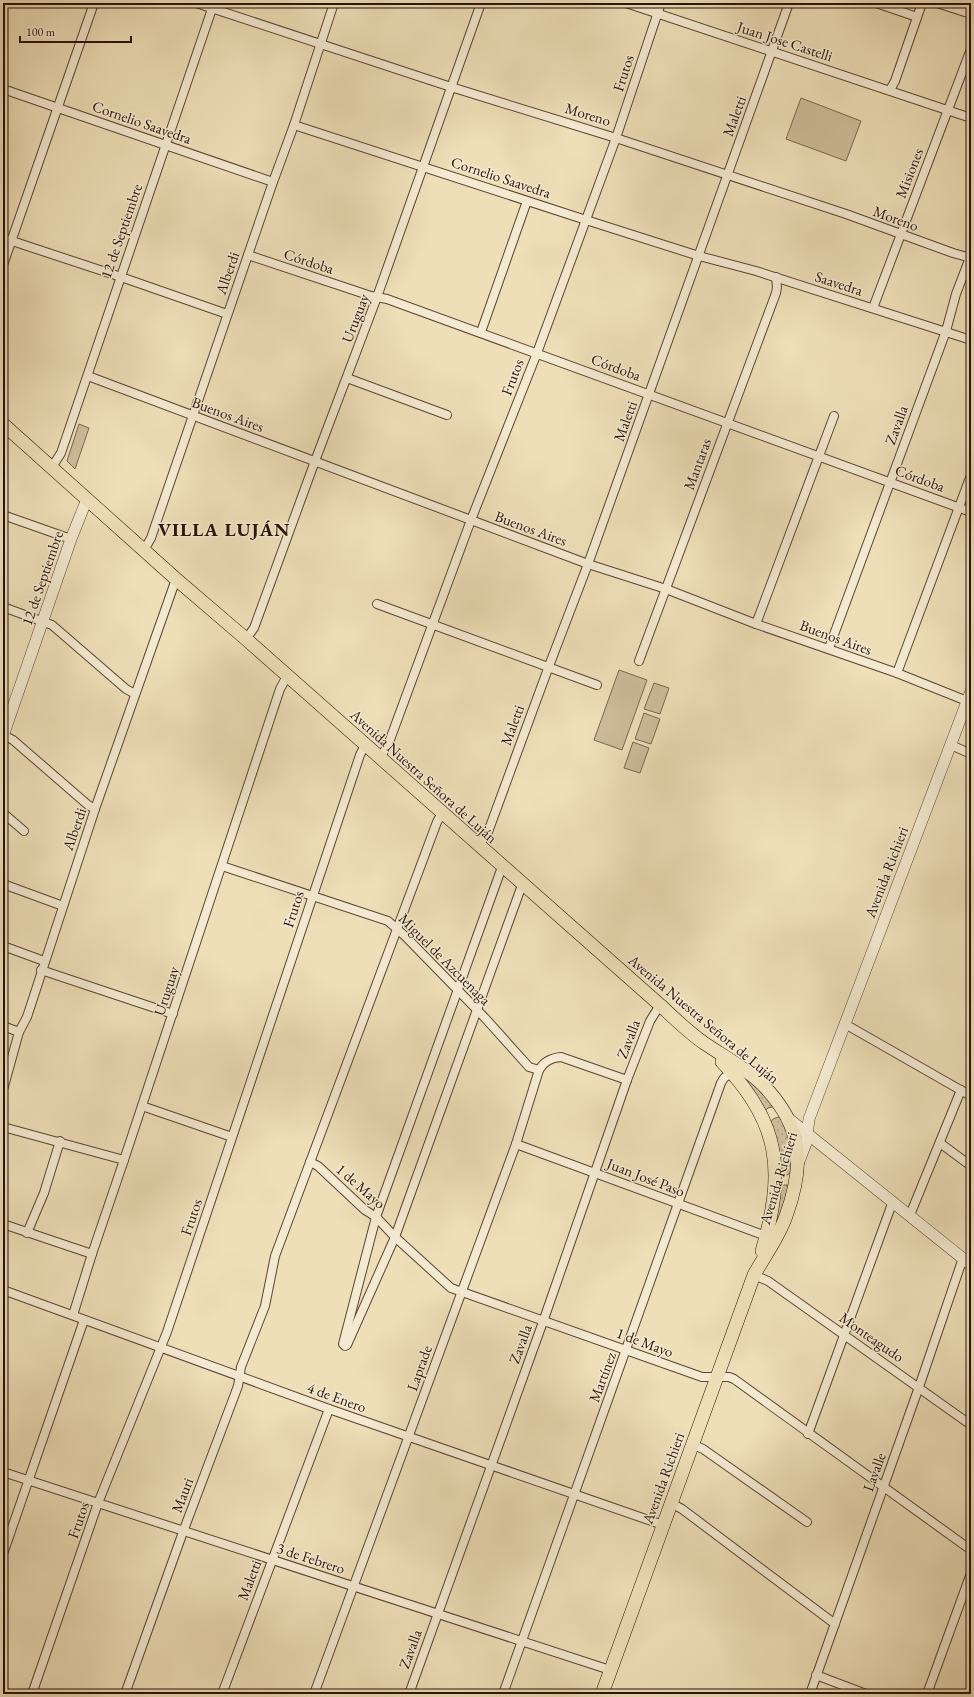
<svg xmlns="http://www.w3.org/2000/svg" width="974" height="1697" viewBox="0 0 974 1697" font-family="'EB Garamond',serif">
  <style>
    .grass { fill: url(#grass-dots); stroke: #7b6650 }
    .green { fill: #cdbc9a; stroke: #7b6650 }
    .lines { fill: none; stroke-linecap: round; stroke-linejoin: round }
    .minor-casing { stroke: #5a4433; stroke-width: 10 }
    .tertiary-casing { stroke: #5a4433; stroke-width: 12 }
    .primary-casing { stroke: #291107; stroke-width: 14 }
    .minor { stroke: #f4ead1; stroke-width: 8 }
    .tertiary { stroke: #f4ead1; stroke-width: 11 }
    .primary { stroke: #eedfb8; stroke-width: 13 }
    .labels { text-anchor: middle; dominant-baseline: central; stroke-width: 3; stroke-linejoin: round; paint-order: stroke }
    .street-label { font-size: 15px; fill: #291107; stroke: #f4ead1 }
    .district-label { font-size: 19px; font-weight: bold; letter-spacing: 1px; fill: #291107; stroke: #f4ead1 }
  </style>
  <defs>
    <pattern id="grass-dots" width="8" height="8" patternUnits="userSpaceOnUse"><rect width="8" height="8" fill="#cdbc9a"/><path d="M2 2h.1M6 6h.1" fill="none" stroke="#b0a183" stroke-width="1.8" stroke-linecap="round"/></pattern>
  </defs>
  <rect width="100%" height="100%" fill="#eedfb8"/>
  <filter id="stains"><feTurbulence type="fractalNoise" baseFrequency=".005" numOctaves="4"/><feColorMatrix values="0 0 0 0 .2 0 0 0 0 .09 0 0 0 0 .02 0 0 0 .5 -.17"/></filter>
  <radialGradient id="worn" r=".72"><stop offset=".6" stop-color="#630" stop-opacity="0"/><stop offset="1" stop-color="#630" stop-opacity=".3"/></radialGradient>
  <g class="grass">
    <path d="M749,1081h3l24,25 -8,2 -4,4 -17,-30z"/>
    <path d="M778,1117l4,1 4,5 9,39 -5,11 -3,2 -8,-5 -9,-47 3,-4z"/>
    <path d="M780,1184l3,1h8l-18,53z"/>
  </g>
  <g class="green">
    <path d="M801,98l60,23 -15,40 -60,-22z"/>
    <path d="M79,424l10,4 -14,41 -8,-8z"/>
    <path d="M619,670l28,10 -25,70 -28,-10z"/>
    <path d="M654,683l15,5 -9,26 -16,-5z"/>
    <path d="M644,713l16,6 -9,25 -16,-5z"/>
    <path d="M633,742l16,6 -9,25 -16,-5z"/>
  </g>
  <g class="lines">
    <g class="minor-casing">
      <g id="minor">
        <path d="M196,3l255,84 165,51 230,76 107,39 18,5"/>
        <path d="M626,3l345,115"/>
        <path d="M876,3l41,14"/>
        <path d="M937,3l34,11"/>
        <path d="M3,89l270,93"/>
        <path d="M890,90l5,-9 27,-78"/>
        <path d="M294,125l292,95 113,36 57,15 215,69"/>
        <path d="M3,238l118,39 106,37"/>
        <path d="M248,255l123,41 16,3 584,213"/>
        <path d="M3,265l91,-262"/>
        <path d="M873,308l98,-259"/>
        <path d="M481,332l46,-131"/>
        <path d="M88,376l500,188 78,25 90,35 141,49 70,28"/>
        <path d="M347,378l100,37"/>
        <path d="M52,467l9,-14 153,-450"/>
        <path d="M3,515l68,24"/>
        <path d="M144,550l7,-12 122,-356 21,-57 40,-122"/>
        <path d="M377,604l220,81"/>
        <path d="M3,607l49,18 74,64 9,5"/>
        <path d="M756,624l78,-208"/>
        <path d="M246,639l8,-11 61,-167 62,-164 104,-294"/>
        <path d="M829,648l117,-317 10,-37 15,-39"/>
        <path d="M639,661l137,-368 1,-6 -1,-10"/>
        <path d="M897,673l74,-198"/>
        <path d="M3,735l10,5 75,65 7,4"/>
        <path d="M951,745l20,9"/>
        <path d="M380,758l8,-13 83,-225 66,-167 79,-215 45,-135"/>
        <path d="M3,813l21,18"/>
        <path d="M479,845l9,-13 61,-166 39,-102 201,-561"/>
        <path d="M222,866l166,55 17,15 80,82 44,49 10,3"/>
        <path d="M3,884l60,22"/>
        <path d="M3,946l41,15"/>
        <path d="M41,970l132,44"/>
        <path d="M845,1024l126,72"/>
        <path d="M3,1026l16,6"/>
        <path d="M3,1090l16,-58 8,-15 68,-208 81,-230"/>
        <path d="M142,1106l90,31"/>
        <path d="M3,1127l121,33"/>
        <path d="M940,1143l31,23"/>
        <path d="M516,1144l250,92"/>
        <path d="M310,1162l8,4 47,44 11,7 19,20 56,51 251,89h27l5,2 237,171"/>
        <path d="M910,1215l51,-125"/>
        <path d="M3,1224l89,30"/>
        <path d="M27,1233l17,-40 16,-52"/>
        <path d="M754,1275l14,6 203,144"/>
        <path d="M3,1290l326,119 334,116"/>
        <path d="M73,1315l19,-61 32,-94 156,-471 7,-13"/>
        <path d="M347,1345l48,-108 127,-352"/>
        <path d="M345,1346l-2,-2 33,-127 126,-350"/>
        <path d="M808,1434l85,-233"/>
        <path d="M692,1444l11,5 104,73"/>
        <path d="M3,1472l607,198"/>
        <path d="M671,1503l11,6 153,115"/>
        <path d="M3,1554l81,-234"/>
        <path d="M816,1675l50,19"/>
        <path d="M32,1694l66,-191 69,-171 193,-577 5,-10"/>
        <path d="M125,1694l58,-162 55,-146 3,-19 24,-61 10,-50 162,-434 5,-9"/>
        <path d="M222,1694l107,-285"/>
        <path d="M314,1694l202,-550 23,-74c5,-9 12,-12 22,-13l66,23"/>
        <path d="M409,1694l135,-375 83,-239 23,-59 10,-16"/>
        <path d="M503,1694l218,-611 3,-5 8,-6"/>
        <path d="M810,1694l109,-307 44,-129"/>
        <path d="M927,1694l44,-121"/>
      </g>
    </g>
    <g class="tertiary-casing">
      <g id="tertiary">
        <path d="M3,736l68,-197 16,-40"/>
        <path d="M789,1119l182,146"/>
        <path d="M798,1164l8,-21 3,-24 162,-428"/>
      </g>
    </g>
    <g class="primary-casing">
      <g id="primary">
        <path d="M3,424l173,155 70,60 414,366c14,13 28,27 44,38 19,13 42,25 59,42 40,41 42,79 23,131 -7,21 -21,39 -32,59l-152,419"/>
        <path d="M722,1062c59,61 63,110 40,189"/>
      </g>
    </g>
    <use href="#minor" class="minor"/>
    <use href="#tertiary" class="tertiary"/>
    <use href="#primary" class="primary"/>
  </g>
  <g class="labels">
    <g class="street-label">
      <text transform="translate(785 41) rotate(18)">Juan Jose Castelli</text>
      <text transform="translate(623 73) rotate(-72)">Frutos</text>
      <text transform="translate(588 114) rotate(17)">Moreno</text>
      <text transform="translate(734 116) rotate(-70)">Maletti</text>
      <text transform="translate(142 122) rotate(19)">Cornelio Saavedra</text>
      <text transform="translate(909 173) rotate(-69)">Misiones</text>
      <text transform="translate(501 177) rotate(18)">Cornelio Saavedra</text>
      <text transform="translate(896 218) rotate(20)">Moreno</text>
      <text transform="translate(121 231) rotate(-71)">12 de Septiembre</text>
      <text transform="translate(309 261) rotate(18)">Córdoba</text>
      <text transform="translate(227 273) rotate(-71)">Alberdi</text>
      <text transform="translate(839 283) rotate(18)">Saavedra</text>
      <text transform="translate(355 318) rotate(-69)">Uruguay</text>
      <text transform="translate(616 367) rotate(20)">Córdoba</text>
      <text transform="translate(512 377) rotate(-69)">Frutos</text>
      <text transform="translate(228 414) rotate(20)">Buenos Aires</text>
      <text transform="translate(625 421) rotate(-70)">Maletti</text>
      <text transform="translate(896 425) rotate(-70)">Zavalla</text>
      <text transform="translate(697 464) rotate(-70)">Mantaras</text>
      <text transform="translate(920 478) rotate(20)">Córdoba</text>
      <text transform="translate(531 528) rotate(20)">Buenos Aires</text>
      <text transform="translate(42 578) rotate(-71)">12 de Septiembre</text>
      <text transform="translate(836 637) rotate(20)">Buenos Aires</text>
      <text transform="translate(512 725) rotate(-70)">Maletti</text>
      <text transform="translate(424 776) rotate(42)">Avenida Nuestra Señora de Luján</text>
      <text transform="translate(74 829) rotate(-71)">Alberdi</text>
      <text transform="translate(886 872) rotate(-69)">Avenida Richieri</text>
      <text transform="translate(293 909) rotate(-72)">Frutos</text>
      <text transform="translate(445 959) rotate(45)">Miguel de Azcuenaga</text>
      <text transform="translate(166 991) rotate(-72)">Uruguay</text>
      <text transform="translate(704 1019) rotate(40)">Avenida Nuestra Señora de Luján</text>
      <text transform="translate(628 1039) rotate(-69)">Zavalla</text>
      <text transform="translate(646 1177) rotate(21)">Juan José Paso</text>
      <text transform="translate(778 1178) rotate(-73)">Avenida Richieri</text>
      <text transform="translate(361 1186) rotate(41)">1 de Mayo</text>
      <text transform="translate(191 1217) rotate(-71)">Frutos</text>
      <text transform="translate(872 1337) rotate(35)">Monteagudo</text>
      <text transform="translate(645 1342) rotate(20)">1 de Mayo</text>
      <text transform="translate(520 1344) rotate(-70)">Zavalla</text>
      <text transform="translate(419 1368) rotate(-70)">Laprade</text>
      <text transform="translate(602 1377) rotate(-70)">Martínez</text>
      <text transform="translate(337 1397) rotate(20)">4 de Enero</text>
      <text transform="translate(874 1472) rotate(-70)">Lavalle</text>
      <text transform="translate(663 1478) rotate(-70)">Avenida Richieri</text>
      <text transform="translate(182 1495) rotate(-69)">Mauri</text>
      <text transform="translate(78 1520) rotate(-71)">Frutos</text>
      <text transform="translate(311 1558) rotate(18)">3 de Febrero</text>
      <text transform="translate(249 1580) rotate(-69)">Maletti</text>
      <text transform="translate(410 1649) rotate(-70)">Zavalla</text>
    </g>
    <g class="district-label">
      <text x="224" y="529">VILLA LUJÁN</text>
    </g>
  </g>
  <rect width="974" height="1697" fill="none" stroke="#eedfb8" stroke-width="16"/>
  <rect x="4" y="4" width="966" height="1689" fill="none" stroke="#291107" stroke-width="2"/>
  <rect x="8" y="8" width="958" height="1681" fill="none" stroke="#291107"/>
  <path d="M20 36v6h111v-6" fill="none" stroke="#291107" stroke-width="2"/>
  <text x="26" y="36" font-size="12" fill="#291107" stroke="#f4ead1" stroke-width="3" paint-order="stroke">100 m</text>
  <rect width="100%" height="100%" filter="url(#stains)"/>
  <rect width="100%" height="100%" fill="url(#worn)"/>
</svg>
